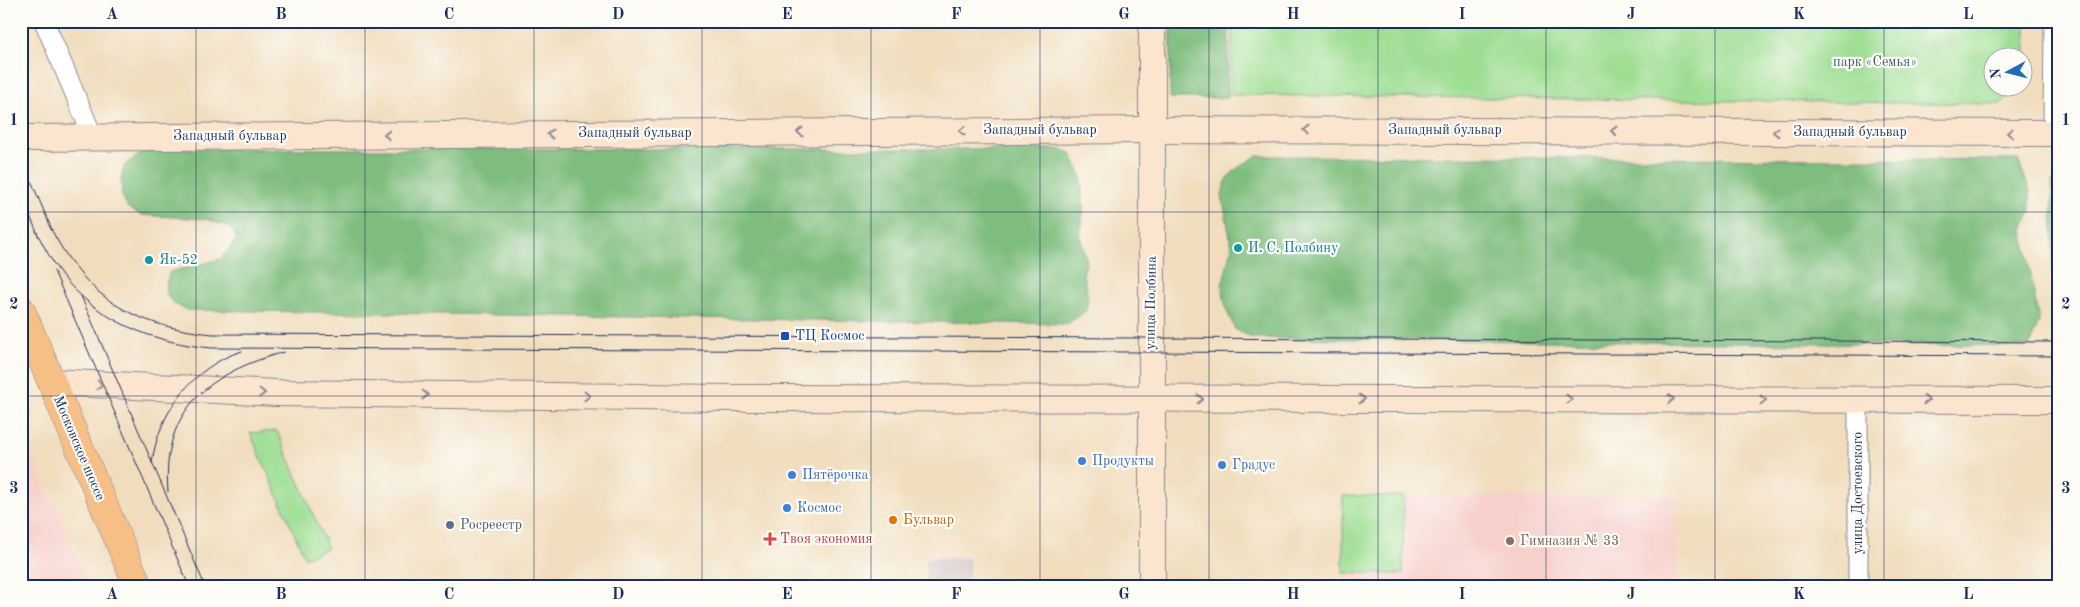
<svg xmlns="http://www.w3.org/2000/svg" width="2080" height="607" viewBox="0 0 2080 607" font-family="'Old Standard TT',serif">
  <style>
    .built { fill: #f7d0cc }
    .industrial { fill: #d2bec3 }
    .green { fill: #9ede93; stroke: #5c8678 }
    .forest { fill: #7ebd7d; stroke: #4c766e }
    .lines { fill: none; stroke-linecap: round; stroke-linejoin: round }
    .street-casing { stroke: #86868e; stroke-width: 21 }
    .secondary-casing { stroke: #86868e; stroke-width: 28 }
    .primary-casing { stroke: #86868e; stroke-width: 29 }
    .street { stroke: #fff; stroke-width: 19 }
    .secondary { stroke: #fbe5cf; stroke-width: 26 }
    .primary { stroke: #f5bf86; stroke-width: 28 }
    .tram { stroke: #1b2f5e; stroke-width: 1 }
    .oneway { stroke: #8b8a96 }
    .grid { fill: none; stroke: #1b2f5e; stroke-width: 1; stroke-opacity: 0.55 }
    .culture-dot { fill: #0f9aa8; stroke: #fdfcf7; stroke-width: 2 }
    .transit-dot { fill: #1a4fb4; stroke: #fdfcf7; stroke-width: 2 }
    .shop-dot { fill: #3f7fe0; stroke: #fdfcf7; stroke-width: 2 }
    .food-dot { fill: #e8710a; stroke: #fdfcf7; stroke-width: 2 }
    .service-dot { fill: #5c6f8a; stroke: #fdfcf7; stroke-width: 2 }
    .health-dot { fill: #e0444e; stroke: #fdfcf7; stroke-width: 2 }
    .education-dot { fill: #8d6e63; stroke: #fdfcf7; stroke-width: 2 }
    .labels { text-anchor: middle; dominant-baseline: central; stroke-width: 4.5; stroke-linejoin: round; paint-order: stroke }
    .park-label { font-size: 14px; fill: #3c5b6b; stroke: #fdfcf7 }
    .street-label { font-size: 14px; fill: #1b2f5e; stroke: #fdfcf7 }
    .culture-label { font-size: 14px; fill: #0d838f; stroke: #fdfcf7; text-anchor: start }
    .transit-label { font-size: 14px; fill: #164399; stroke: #fdfcf7; text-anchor: start }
    .shop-label { font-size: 14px; fill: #366cbe; stroke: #fdfcf7; text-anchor: start }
    .food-label { font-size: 14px; fill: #c56008; stroke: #fdfcf7; text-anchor: start }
    .service-label { font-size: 14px; fill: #4e5e75; stroke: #fdfcf7; text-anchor: start }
    .health-label { font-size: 14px; fill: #be3a42; stroke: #fdfcf7; text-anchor: start }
    .education-label { font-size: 14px; fill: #785e54; stroke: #fdfcf7; text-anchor: start }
    .neatline { fill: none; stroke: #1b2f5e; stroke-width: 2 }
    .grid-label { font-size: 16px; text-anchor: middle; font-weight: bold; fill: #1b2f5e }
  </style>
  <rect width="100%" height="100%" fill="#fdfcf7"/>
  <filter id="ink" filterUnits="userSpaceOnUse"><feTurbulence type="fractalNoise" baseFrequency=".02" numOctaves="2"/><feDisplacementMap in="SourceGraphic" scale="10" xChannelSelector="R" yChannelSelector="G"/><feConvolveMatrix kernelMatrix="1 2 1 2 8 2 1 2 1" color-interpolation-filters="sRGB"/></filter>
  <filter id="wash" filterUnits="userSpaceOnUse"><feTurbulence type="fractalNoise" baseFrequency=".0096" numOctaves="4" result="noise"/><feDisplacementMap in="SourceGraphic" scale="20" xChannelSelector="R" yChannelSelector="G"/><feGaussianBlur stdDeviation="1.12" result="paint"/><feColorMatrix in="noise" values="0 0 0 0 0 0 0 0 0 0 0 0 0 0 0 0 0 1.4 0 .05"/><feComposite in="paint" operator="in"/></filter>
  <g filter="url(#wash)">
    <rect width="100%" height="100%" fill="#f1ddbd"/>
    <g class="built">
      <path d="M21,431l48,108 20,47h-68z"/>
      <path d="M1343,496l334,1v89h-335z"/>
    </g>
    <path class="industrial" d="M926,558h43v28h-213l170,-3z"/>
    <g class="green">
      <path d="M1232,21h794v59l-3,3 -1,-25h-30v30h26l-18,16 -769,-9z"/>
      <path d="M277,431l51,117 -23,10 -55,-125z"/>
      <path d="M1343,496h61l-1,78 -60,-1z"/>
    </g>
    <g class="forest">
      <path d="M1171,21h58l-1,77h-58z"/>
      <path d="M147,149h912l12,4 10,23 2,36 -3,25 7,24 -4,13 5,24 -2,13 -19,13 -878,-14c-21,-6 -28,-17 -19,-38l51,-13 16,-21 -7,-11 -24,-8 -65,-4 -13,-7 -6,-12 -1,-18 4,-13z"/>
      <path d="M1257,156l761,4 12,31 1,20 -8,18 16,93 -10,24 -777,-8 -17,-9 -9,-20 -4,-23 10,-39 -10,-51c3,-24 17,-29 35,-40z"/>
      <path d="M2052,181h7v132l-5,-1z"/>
    </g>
  </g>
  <g filter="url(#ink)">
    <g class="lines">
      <g class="street-casing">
        <g id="street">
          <path d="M44,21l49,116"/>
          <path d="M2053,133l1,-112"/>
          <path d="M1858,399v187"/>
        </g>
      </g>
      <g class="secondary-casing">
        <g id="secondary">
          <path d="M21,138l1130,-8 908,3"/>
          <path d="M51,382l226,11 452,5 1330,2"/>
          <path d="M1152,586v-565"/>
        </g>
      </g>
      <g class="primary-casing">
        <path id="primary" d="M21,310l117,276"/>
      </g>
      <use href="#street" class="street"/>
      <use href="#secondary" class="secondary"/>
      <use href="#primary" class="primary"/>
      <g class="tram">
        <path d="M21,157l31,73"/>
        <path d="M21,195l18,42"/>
        <path d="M49,225c37,73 83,101 164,109l1846,8"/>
        <path d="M36,231c8,15 15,30 25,43 36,47 93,69 151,74l1847,8"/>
        <path d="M54,271l135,315"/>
        <path d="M81,296l124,290"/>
        <path d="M152,463c6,-50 41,-97 90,-112"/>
        <path d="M168,492c-7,-83 42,-120 116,-140"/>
      </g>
    </g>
    <defs><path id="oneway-chevron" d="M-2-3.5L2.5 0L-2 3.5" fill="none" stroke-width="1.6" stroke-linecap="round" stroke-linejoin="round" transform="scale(1.25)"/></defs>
    <g class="oneway">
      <use href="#oneway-chevron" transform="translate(1306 130) rotate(-180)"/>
      <use href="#oneway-chevron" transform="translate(962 131) rotate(180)"/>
      <use href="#oneway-chevron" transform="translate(1614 131) rotate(-180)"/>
      <use href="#oneway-chevron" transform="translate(800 132) rotate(180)"/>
      <use href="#oneway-chevron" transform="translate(1776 132) rotate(-180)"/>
      <use href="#oneway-chevron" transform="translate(2010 133) rotate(-180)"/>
      <use href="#oneway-chevron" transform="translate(550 134) rotate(180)"/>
      <use href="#oneway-chevron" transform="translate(387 135) rotate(180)"/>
      <use href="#oneway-chevron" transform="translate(100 385) rotate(3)"/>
      <use href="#oneway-chevron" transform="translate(262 393) rotate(2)"/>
      <use href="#oneway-chevron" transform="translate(425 395) rotate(1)"/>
      <use href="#oneway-chevron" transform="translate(587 396) rotate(1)"/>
      <use href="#oneway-chevron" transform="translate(1200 399)"/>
      <use href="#oneway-chevron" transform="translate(1362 399)"/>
      <use href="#oneway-chevron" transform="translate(1569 399)"/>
      <use href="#oneway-chevron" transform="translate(1671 399)"/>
      <use href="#oneway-chevron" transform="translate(1763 400)"/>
      <use href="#oneway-chevron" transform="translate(1926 400)"/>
    </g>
  </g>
  <path class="grid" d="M196,21v565M365,21v565M534,21v565M702,21v565M871,21v565M1040,21v565M1209,21v565M1378,21v565M1546,21v565M1715,21v565M1884,21v565M21,212h2038M21,396h2038"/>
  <g class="culture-dot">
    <circle cx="1238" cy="248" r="5"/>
    <circle cx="149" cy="260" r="5"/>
  </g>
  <rect class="transit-dot" x="780" y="331" width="10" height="10" rx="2.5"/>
  <g class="shop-dot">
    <circle cx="1082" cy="461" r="5"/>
    <circle cx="1222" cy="465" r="5"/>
    <circle cx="792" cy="475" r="5"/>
    <circle cx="787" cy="508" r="5"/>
  </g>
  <circle class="food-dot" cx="893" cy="520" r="5"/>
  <circle class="service-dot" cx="450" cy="525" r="5"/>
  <path class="health-dot" d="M767.5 531.5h5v5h5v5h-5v5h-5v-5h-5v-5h5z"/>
  <circle class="education-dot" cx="1510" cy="541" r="5"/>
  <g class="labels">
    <g class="park-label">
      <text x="1875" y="62">парк «Семья»</text>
    </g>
    <g class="street-label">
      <text x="1040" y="130">Западный бульвар</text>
      <text x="1445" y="130">Западный бульвар</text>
      <text x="1850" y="132">Западный бульвар</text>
      <text x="635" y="133">Западный бульвар</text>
      <text x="230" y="136">Западный бульвар</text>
      <text transform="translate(1151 303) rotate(-89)">улица Полбина</text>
      <text transform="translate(79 448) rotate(67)">Московское шоссе</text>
      <text transform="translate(1858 493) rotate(-90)">улица Достоевского</text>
    </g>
    <g class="culture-label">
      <text x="1248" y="248">И. С. Полбину</text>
      <text x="159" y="260">Як-52</text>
    </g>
    <g class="transit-label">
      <text x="795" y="336">ТЦ Космос</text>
    </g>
    <g class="shop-label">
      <text x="1092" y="461">Продукты</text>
      <text x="1232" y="465">Градус</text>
      <text x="802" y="475">Пятёрочка</text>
      <text x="797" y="508">Космос</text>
    </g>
    <g class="food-label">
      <text x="903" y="520">Бульвар</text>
    </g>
    <g class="service-label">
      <text x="460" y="525">Росреестр</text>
    </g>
    <g class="health-label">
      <text x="780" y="539">Твоя экономия</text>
    </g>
    <g class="education-label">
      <text x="1520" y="541">Гимназия № 33</text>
    </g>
  </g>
  <rect width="2080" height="607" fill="none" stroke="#fdfcf7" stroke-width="55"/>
  <g transform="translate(2008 72) rotate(263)"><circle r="24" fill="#fdfcf7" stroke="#a3aaba"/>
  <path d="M0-4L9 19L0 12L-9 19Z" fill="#1f6fb2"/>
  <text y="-8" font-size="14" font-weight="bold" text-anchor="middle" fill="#1b2f5e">N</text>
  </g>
  <rect x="28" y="28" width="2024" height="552" class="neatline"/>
  <g class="grid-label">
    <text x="112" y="19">A</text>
    <text x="281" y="19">B</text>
    <text x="449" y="19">C</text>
    <text x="618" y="19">D</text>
    <text x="787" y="19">E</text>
    <text x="956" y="19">F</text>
    <text x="1124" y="19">G</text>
    <text x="1293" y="19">H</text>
    <text x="1462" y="19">I</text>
    <text x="1631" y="19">J</text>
    <text x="1799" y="19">K</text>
    <text x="1968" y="19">L</text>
    <text x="14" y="125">1</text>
    <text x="2066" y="125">1</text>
    <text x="14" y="309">2</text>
    <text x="2066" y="309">2</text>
    <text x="14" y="493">3</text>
    <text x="2066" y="493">3</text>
    <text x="112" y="599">A</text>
    <text x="281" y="599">B</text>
    <text x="449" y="599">C</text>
    <text x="618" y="599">D</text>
    <text x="787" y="599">E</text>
    <text x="956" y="599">F</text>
    <text x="1124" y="599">G</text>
    <text x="1293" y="599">H</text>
    <text x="1462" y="599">I</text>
    <text x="1631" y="599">J</text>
    <text x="1799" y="599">K</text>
    <text x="1968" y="599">L</text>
  </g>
</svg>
